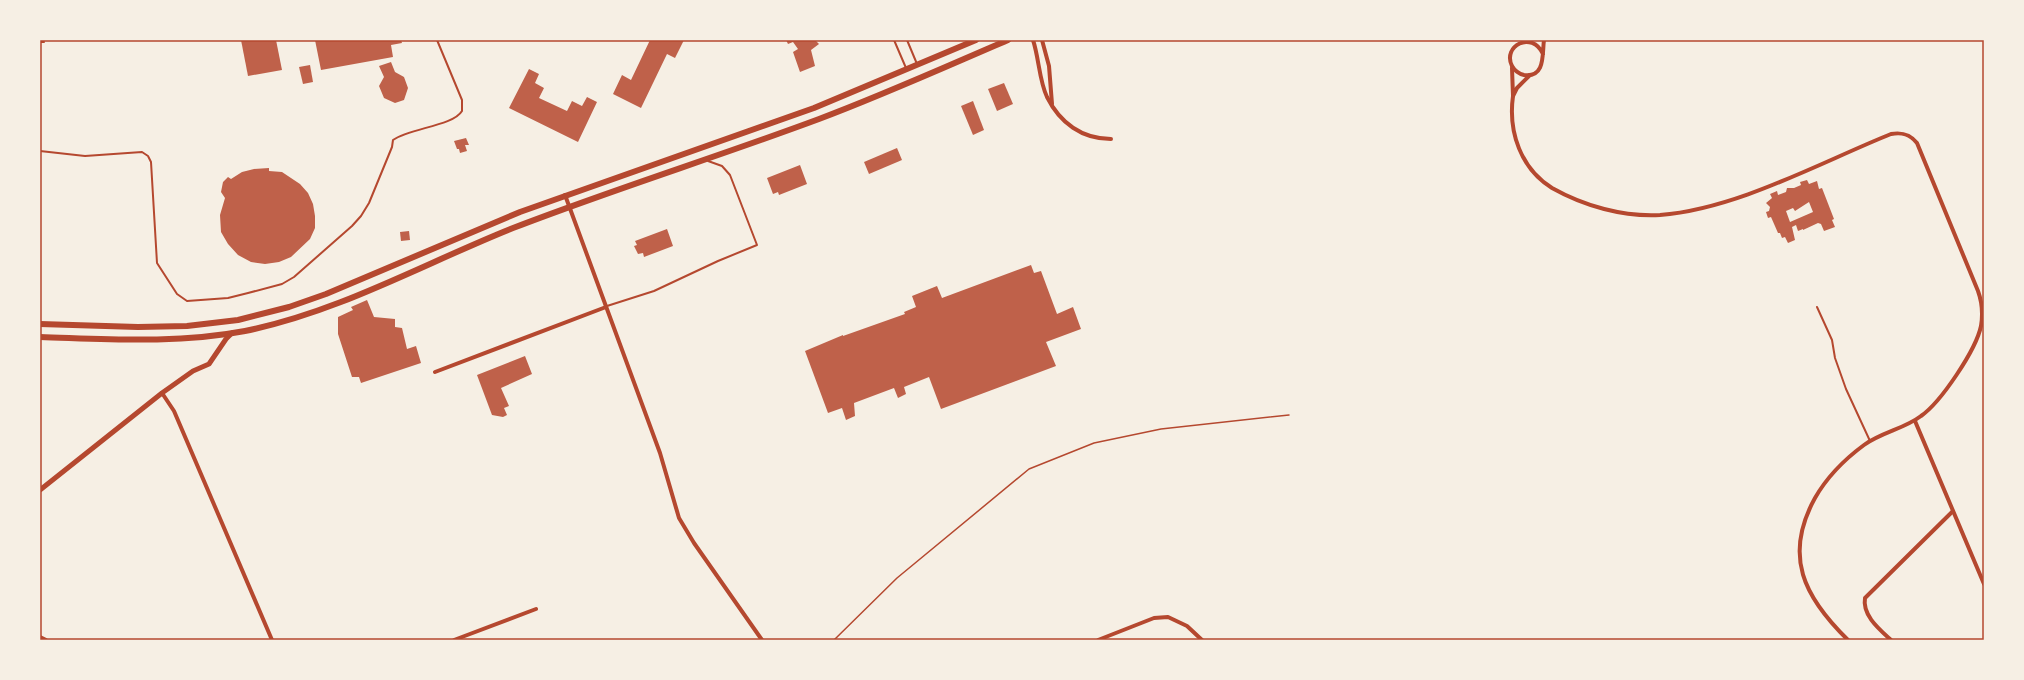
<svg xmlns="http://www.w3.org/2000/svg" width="2024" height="680" viewBox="0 0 2024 680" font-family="'Open Sans',sans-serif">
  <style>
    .building { fill: #bf614a; fill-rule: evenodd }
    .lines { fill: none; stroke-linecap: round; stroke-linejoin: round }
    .path { stroke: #b5482f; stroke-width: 1.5 }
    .service { stroke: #b5482f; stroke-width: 2 }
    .minor { stroke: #b5482f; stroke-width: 4 }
    .tertiary { stroke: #b5482f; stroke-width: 5 }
    .trunk { stroke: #b5482f; stroke-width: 6 }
    .neatline { fill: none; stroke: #b5482f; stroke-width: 1.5 }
  </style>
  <rect width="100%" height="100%" fill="#f6efe4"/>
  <g class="building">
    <path d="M241,40h35l6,30 -34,6z"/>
    <path d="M315,40h86l1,3 -11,2 2,12 -72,13z"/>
    <path d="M650,40h34l-9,18 -8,-4 -26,54 -28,-14 9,-19 9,5z"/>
    <path d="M786,40h29l4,4 -8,6 4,16 -15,6 -7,-20 5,-3 -5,-7 -5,2z"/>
    <path d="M391,62l4,10 9,5 4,11 -4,12 -9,3 -11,-5 -5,-12 5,-9 -5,-11z"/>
    <path d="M310,65l3,17 -10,2 -4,-17z"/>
    <path d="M529,69l10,5 -4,9 9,5 -5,10 28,13 5,-10 10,5 5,-9 10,5 -19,40 -69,-34z"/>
    <path d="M1004,83l9,21 -16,7 -9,-22z"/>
    <path d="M973,101l11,29 -11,5 -12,-29z"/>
    <path d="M466,138l3,7h-4l2,6 -7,2 -1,-4h-2l-3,-8z"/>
    <path d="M897,148l5,12 -33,14 -5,-12z"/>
    <path d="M800,165l7,19 -28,11 -1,-3 -5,2 -6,-16z"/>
    <path d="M269,168v3l13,1 18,12 8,9 5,11 2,12v12l-5,11 -19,18 -12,5 -14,2 -14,-2 -13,-7 -10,-11 -7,-12 -1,-17 5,-17 -4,-6 2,-10 5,-5 3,2 11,-7 12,-3z"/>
    <path d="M1807,180l2,4 8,-3 2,8 3,-1 12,31 -2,1 3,7 -11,4 -3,-7 -3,-1 -15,7v-1l-5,2 -2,-6 -4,2 3,13 -7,3 -3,-6 -3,1 -2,-5h-2l-7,-16 -3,1 -2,-6 3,-1 1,-4 -4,-4 6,-5 -2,-4 7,-3 1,4 8,-3 1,-4h7l7,-3 -1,-3zM1809,202l4,10 -23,10 -4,-11 7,-3 2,3z"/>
    <path d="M667,229l6,17 -29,11 -1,-4 -5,1 -4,-8 3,-1 -2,-4z"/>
    <path d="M409,231l1,9 -9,1 -1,-9z"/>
    <path d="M1031,265l3,8 7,-2 16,43 16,-7 8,22 -35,13 10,24 -115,43 -12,-32 -25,10 2,7 -8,4 -4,-10 -40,15 1,13 -9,4 -4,-12 -14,5 -23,-62 38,-16v1l62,-22 -1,-2 12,-5 -4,-11 25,-10 5,12z"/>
    <path d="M367,300l7,17 21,2v8l7,1 5,21 9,-3 5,17 -60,20 -2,-6h-7l-14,-43v-17l15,-7 -2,-3z"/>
    <path d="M525,356l7,18 -31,14 8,18 -5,2 3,7 -4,2 -11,-2 -15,-40z"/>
  </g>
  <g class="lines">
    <path class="path" d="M834,640l63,-62 132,-109 65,-26 67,-14 128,-14"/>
    <g class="service">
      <path d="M894,40l12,28"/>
      <path d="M907,40l10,24"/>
      <path d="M40,42h4"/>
      <path d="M40,151l45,5 57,-4 6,4 3,6 6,101 20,31 10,7 41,-3 20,-5 34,-9 12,-7 58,-51 9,-10 8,-13 23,-56 1,-7c17,-12 60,-14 69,-29v-11l-25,-60"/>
      <path d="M607,306l47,-15 64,-30 39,-16 -27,-70 -8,-9 -14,-5"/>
      <path d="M1817,307l15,33 3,18 11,31 24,52"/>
    </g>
    <g class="minor">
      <path d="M1033,40c6,18 6,40 14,57 13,26 35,42 64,42"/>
      <path d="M1042,40l7,26 3,38"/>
      <path d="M1543,54c-11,-24 -41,-8 -31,12 2,4 7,8 12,9 22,3 18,-22 20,-35"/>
      <path d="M1512,68l1,28 4,-8 13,-13"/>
      <path d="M1513,96c-5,36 8,73 39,92 32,18 71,29 108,27 77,-6 159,-52 231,-81 11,-2 19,0 26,9l61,148c4,11 5,23 3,35 -5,24 -40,76 -60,90 -17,13 -39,16 -57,29 -19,14 -37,32 -49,53 -32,58 -11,99 33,142"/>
      <path d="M565,195l95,258 19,65 15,25 68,97"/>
      <path d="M435,372l171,-65"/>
      <path d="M162,393l12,18 98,229"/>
      <path d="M1915,421l69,163"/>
      <path d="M40,637l6,3"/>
      <path d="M454,640l82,-31"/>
      <path d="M1098,640l56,-22 14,-1 19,9 15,14"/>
      <path d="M1891,640c-12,-11 -29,-25 -26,-42l87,-86"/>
    </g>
    <path class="tertiary" d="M40,490l122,-97 31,-22 16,-7 17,-25 6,-6"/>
    <g class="trunk">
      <path d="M40,324l98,3 49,-1 51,-6 51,-13 37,-13 194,-82 294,-104 162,-68"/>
      <path d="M40,337c68,2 137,7 205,-6 94,-19 180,-68 268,-103 101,-39 204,-71 306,-109 64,-24 126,-52 189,-79"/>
    </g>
  </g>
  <rect width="2024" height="680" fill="none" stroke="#f6efe4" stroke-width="82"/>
  <rect x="41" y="41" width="1942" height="598" class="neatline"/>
</svg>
